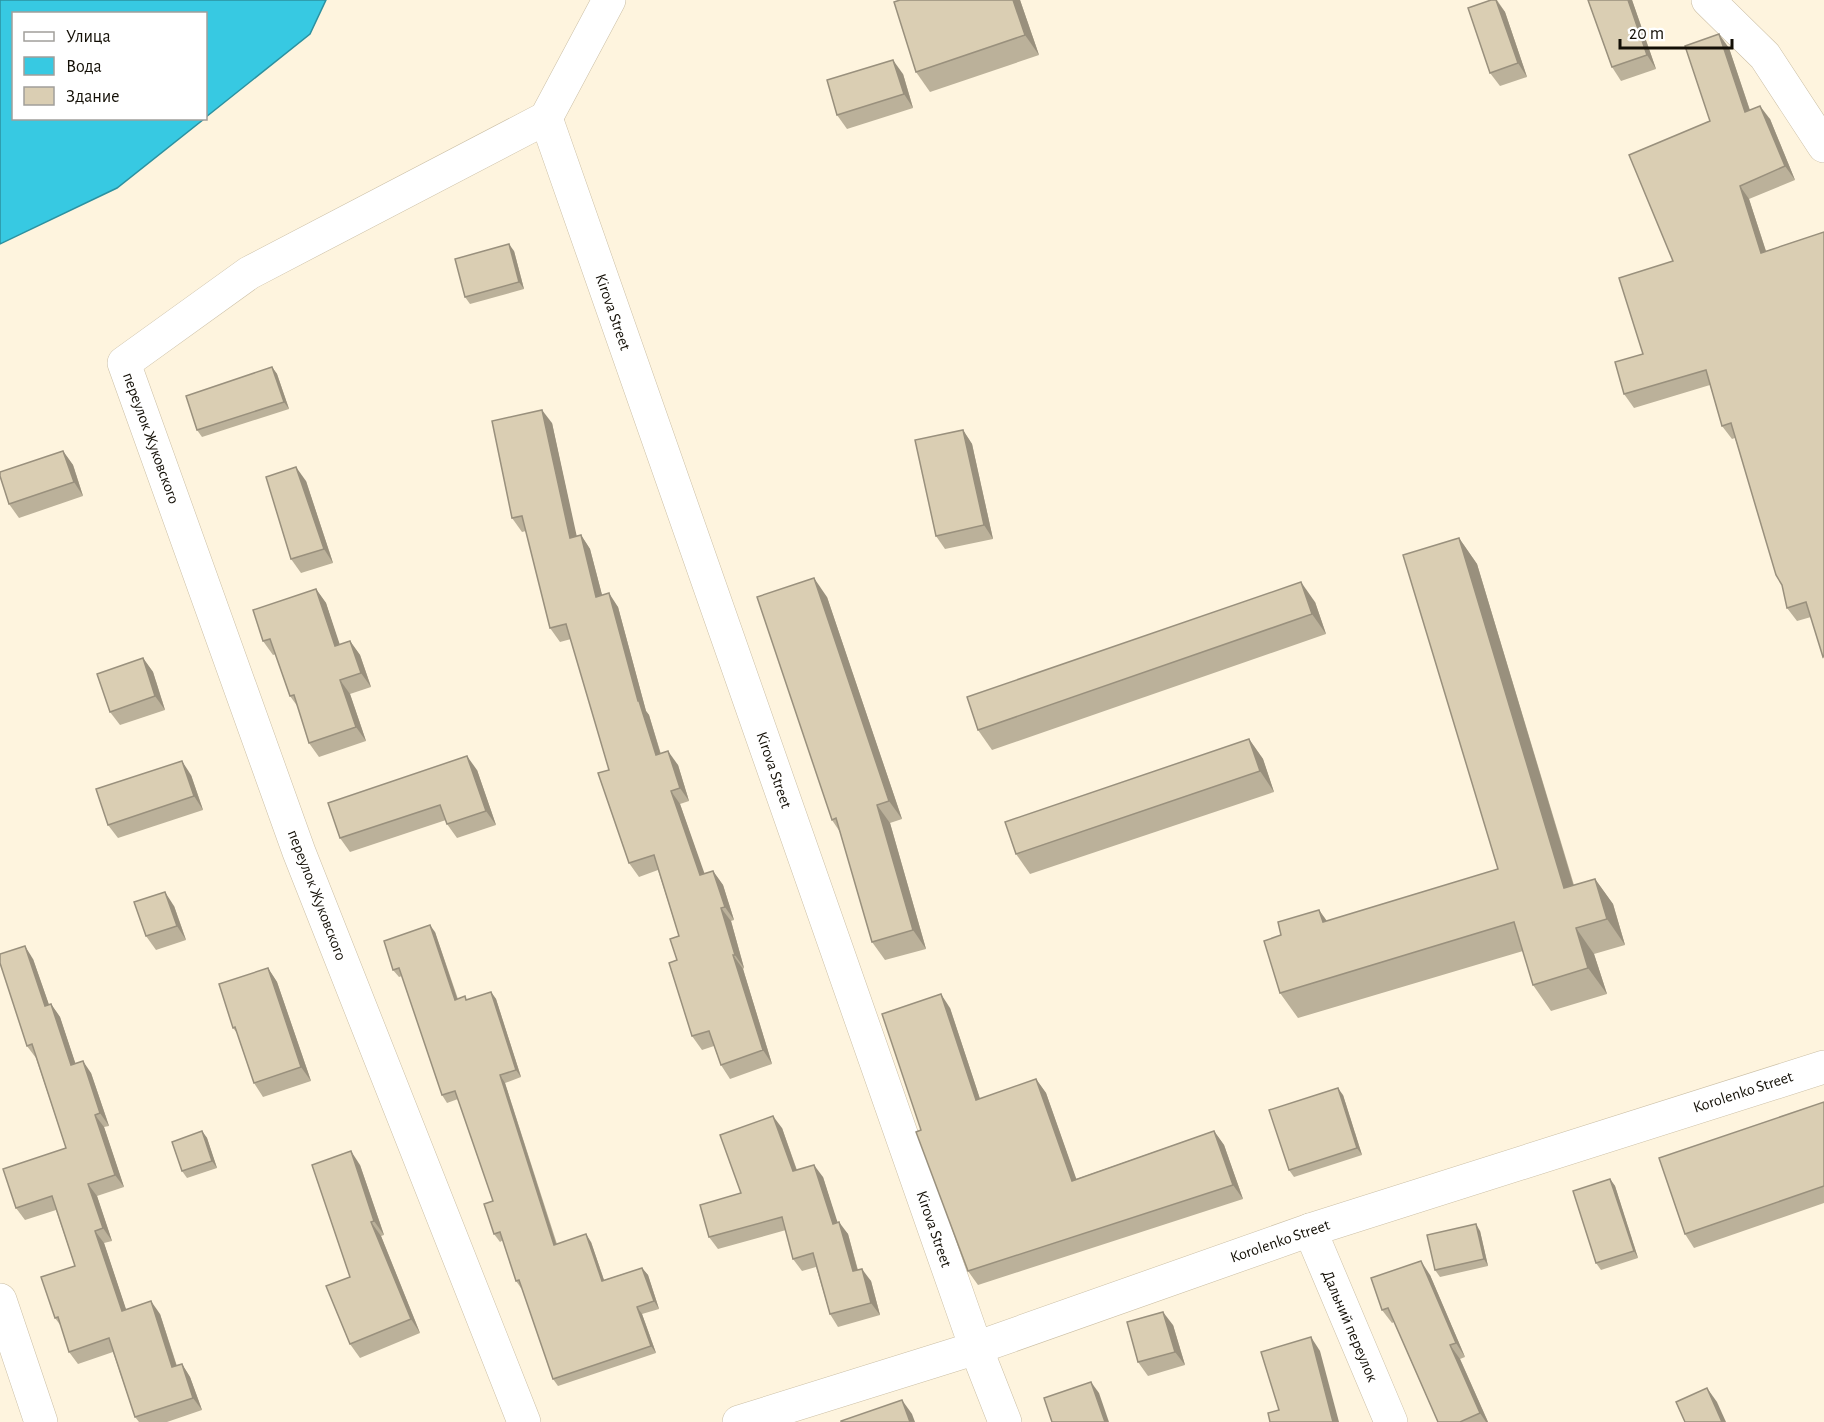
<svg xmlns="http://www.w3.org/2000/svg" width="1824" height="1422" viewBox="0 0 1824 1422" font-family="'Alegreya Sans',sans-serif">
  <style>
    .water { fill: #37c9e2; stroke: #2c91a0; stroke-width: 1.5 }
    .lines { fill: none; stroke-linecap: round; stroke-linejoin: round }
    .minor-casing { stroke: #cbbfa5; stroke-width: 34 }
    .minor { stroke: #fff; stroke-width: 33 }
    .wall { fill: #bbb19a }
    .shaded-wall { fill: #99907d }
    .building { fill: #daceb3; stroke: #99907d; stroke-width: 1.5 }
    .labels { text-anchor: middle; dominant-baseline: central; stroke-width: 4.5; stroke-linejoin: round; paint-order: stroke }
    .street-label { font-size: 16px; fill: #130f06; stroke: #fff }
  </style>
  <rect width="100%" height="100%" fill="#fef4de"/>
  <path class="water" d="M0,0h326l-16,34 -104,83v-103h-192v104l190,1 -87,69 -117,56z"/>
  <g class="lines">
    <g class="minor-casing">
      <g id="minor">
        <path d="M1708,0l57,56 59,90"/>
        <path d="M546,118l430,1230 29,74"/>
        <path d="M1310,1230l81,192"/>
        <path d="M0,1300l41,122"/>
        <path d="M524,1422l-225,-570 -175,-489 125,-90 297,-155 63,-118"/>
        <path d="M739,1422l237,-74 334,-118 514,-163"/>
      </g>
    </g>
    <use href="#minor" class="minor"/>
  </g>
  <g class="wall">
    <path d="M1020,0l19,55 -109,37 -14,-20z"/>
    <path d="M1491,0h6l8,12 22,65 -27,9 -10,-13z"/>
    <path d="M1588,0h44l24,69 -35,12 -9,-14z"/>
    <path d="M1729,48l21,62 20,9 25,61 -46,19 17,52 58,-19v427l-13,-42 -14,4 -10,-13 -5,-23 -47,-147 -3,1 -10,-13 -12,-41 -76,23 -10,-14 19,-40 30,-93z"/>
    <path d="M903,74l10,34 -66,21 -10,-14z"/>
    <path d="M514,251l10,38 -54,15 -5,-7z"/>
    <path d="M272,367l5,7 12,35 -87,28 -5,-7z"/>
    <path d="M552,423l24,113 5,-1 9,14 12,46 16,12 28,104 3,4 12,39 17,11 11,36 -9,3 24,70 9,-3 10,14 11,35 -3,1 13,47 -1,1 29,95 -42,15 -9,-14 -7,-19 -12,4 -10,-14 -15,-76 2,-24 -21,-66 -19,7 -10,-14 -20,-93 -38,-131 -11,3 -10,-14 -24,-97 -4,1 -10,-14z"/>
    <path d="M963,430l9,14 21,95 -48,10 -9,-13z"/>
    <path d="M63,451l10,14 10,31 -64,22 -10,-14z"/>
    <path d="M306,481l27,82 -32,10 -10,-14z"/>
    <path d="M1459,538l18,26 97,321 21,-6 18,25 12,41 -31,9 13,40 -56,17 -18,-26 -10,-34 -225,67 -18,-25 1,-58 38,-25 8,11 171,-52z"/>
    <path d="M316,589l10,14 13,42 11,-4 10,14 11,32 -21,7 16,47 -47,16 -10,-14 -11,-36 -8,-11 -14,-42 -3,1 -10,-14z"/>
    <path d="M827,597l75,222 -12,4 36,126 -41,11 -13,-18 -32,-110 -8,-12z"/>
    <path d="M1315,602l11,32 -334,116 -14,-20z"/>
    <path d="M143,658l10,14 12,38 -45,15 -10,-13z"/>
    <path d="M1249,739l14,20 11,33 -244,82 -14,-20z"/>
    <path d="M477,770l19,55 -39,13 -10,-14 -1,-4 -96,32 -10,-14z"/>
    <path d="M191,775l12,35 -85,28 -10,-13z"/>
    <path d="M174,906l12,34 -30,10 -10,-14z"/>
    <path d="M435,932l23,67 10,1 23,-8 5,7 25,78 -16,6 52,161 34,-2 13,38 38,-12 6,7 11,34 -17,5 14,39 -98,33 -5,-7 -31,-91h-1l-5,-7 -13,-41 -3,2 -6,-8 -1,-33 -35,-102 -11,4 -5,-8 -40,-119 -3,1 -6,-7z"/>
    <path d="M33,959l16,46 2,-1 9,13 15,46 16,10 18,53 -5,1 20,60 -27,9 15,45 -8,2 22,67 34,4 17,52 5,-2 8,13 12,33 -35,12h-28l-4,-5 -22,-65 -35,12 -9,-12 -8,-26 -6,-8 20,-52 -19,-56 -31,10 -9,-12 50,-60 -30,-90 -9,-12z"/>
    <path d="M268,968l9,14 34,99 -48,16 -9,-14 -17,-50 -4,-5z"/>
    <path d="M950,1008l30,91 56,-20 10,14 30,86 138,-48 10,14 19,54 -265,86 -10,-14 -47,-141z"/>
    <path d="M1343,1095l19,60 -68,22 -5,-7z"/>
    <path d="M1824,1102v101l-130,45 -9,-14z"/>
    <path d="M782,1128l15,42 26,7 14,46 11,11 10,36 13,11 9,34 -42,12 -8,-13 -14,-47 -14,4 -9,-12 -7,-29 -68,19 -9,-12 32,-44z"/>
    <path d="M202,1131l5,7 10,30 -30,10 -5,-7z"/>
    <path d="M360,1165l24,70 -3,1 39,97 -60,25 -10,-14v-67z"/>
    <path d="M1610,1179l5,7 23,72 -37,12 -5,-7z"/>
    <path d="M1480,1231l8,35 -48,11 -5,-7z"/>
    <path d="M1430,1275l35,82 -5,2 28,63h-50l-44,-100 -2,1 -10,-13z"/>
    <path d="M1173,1325l12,40 -37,11 -10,-14z"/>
  </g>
  <g class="shaded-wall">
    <path d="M1013,0h7l19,55 -14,-20z"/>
    <path d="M1496,0l9,12 22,65 -9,-14z"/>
    <path d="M1628,0h4l24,69 -9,-14z"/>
    <path d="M1719,34l10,14 26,78 -10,-14z"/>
    <path d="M893,60l10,14 10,34 -9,-14z"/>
    <path d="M1760,106l10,13 25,61 -10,-14z"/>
    <path d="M1740,186l9,13 22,68 -10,-14z"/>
    <path d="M509,244l5,7 10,38 -5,-7z"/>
    <path d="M272,367l5,7 12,35 -5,-7z"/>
    <path d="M542,410l10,13 28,128 -10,-13z"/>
    <path d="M963,430l9,14 21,95 -9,-14z"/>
    <path d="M63,451l10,14 10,31 -9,-14z"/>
    <path d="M296,467l10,14 27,82 -9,-14z"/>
    <path d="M581,535l9,14 16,61 -10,-13z"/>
    <path d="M1459,538l18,26 105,350 -18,-26z"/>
    <path d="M814,578l13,19 75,222 -13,-18z"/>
    <path d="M1301,582l14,20 11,32 -14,-20z"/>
    <path d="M316,589l10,14 19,57 -10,-14z"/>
    <path d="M609,593l9,14 28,104 3,4 16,54 -9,-14 -18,-54z"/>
    <path d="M350,641l10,14 11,32 -10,-14z"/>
    <path d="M143,658l10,14 12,38 -10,-14z"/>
    <path d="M340,680l10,14 16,47 -10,-14z"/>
    <path d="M1249,739l14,20 11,33 -14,-21z"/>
    <path d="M668,751l10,14 11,36 -9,-13z"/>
    <path d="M467,756l10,14 19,55 -10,-14z"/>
    <path d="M182,761l9,14 12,35 -9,-14z"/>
    <path d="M671,791l9,13 30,85 -10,-14z"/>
    <path d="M877,805l13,18 36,126 -13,-19z"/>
    <path d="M713,871l10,14 11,35 -9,-13z"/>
    <path d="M1595,879l18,25 12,41 -18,-26z"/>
    <path d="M165,892l9,14 12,34 -9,-14z"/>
    <path d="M721,908l10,13 13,47 -9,-13z"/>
    <path d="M1319,910l18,26 -14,-14z"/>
    <path d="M430,925l5,7 25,75 -5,-7z"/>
    <path d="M1576,928l18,26 13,40 -19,-26z"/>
    <path d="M25,946l8,13 21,60 -9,-13z"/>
    <path d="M733,955l10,14 29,95 -9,-14z"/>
    <path d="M268,968l9,14 34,99 -10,-14z"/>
    <path d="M491,992l5,7 25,78 -5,-7z"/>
    <path d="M941,994l9,14 35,106 -9,-14z"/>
    <path d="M51,1004l9,13 20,60 -9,-12z"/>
    <path d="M83,1061l8,12 18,53 -9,-13z"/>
    <path d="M500,1075l5,8 54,170 -5,-8z"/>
    <path d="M1036,1079l10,14 36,102 -10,-14z"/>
    <path d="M1338,1088l5,7 19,60 -5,-7z"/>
    <path d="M95,1115l9,12 20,60 -9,-12z"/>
    <path d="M773,1116l9,12 19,55 -8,-12z"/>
    <path d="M202,1131l5,7 10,30 -5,-7z"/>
    <path d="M1214,1131l10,14 19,54 -10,-14z"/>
    <path d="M351,1151l9,14 24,70 -10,-14z"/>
    <path d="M814,1165l9,12 19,59 -9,-12z"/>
    <path d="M1610,1179l5,7 23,72 -4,-7z"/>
    <path d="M88,1184l9,12 15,45 -9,-13z"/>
    <path d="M371,1222l10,14 39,97 -9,-14z"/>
    <path d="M839,1222l9,12 13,49 -8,-12z"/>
    <path d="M1476,1224l4,7 8,35 -4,-7z"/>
    <path d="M95,1231l9,12 27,81 -9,-13z"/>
    <path d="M586,1234l5,8 16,47 -5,-8z"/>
    <path d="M1421,1261l9,14 35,82 -9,-14z"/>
    <path d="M642,1268l6,7 11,34 -5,-8z"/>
    <path d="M862,1269l9,12 9,34 -9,-12z"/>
    <path d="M151,1301l9,13 21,66 -9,-13z"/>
    <path d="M637,1307l5,7 14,39 -5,-7z"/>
    <path d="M1163,1312l10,13 12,40 -10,-13z"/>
    <path d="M1311,1337l9,14 19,71h-6z"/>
    <path d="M1450,1345l10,14 28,63h-2l-6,-9z"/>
    <path d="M182,1364l8,13 12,33 -9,-12z"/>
    <path d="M1091,1382l8,11 10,29h-4z"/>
    <path d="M1707,1388l10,14 9,20h-4z"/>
    <path d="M902,1400l10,14 3,8h-5z"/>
  </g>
  <g class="building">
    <path d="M900,0h113l12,35 -109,37 -22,-70z"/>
    <path d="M1491,0h5l22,63 -28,10 -22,-65z"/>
    <path d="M1588,0h40l19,55 -35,12z"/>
    <path d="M1719,34l26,78 15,-6 25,60 -45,20 21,67 63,-21v424l-1,1 -17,-55 -19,6 -5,-23 -6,-10 -45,-152 -9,3 -16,-56 -82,24 -9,-32 28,-8 -24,-76 54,-17 -44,-106 81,-34 -25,-75z"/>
    <path d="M893,60l11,34 -67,21 -10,-35z"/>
    <path d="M509,244l10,38 -54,15 -10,-38z"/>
    <path d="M272,367l12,35 -87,28 -11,-34z"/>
    <path d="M542,410l28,128 11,-3 15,62 13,-4 29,108h1l17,54 12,-4 12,37 -9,3 29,84 13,-4 12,36 -4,1 14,47h-2l30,95 -42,15 -12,-34 -17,5 -23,-73 8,-3 -7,-21 9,-3 -25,-81 -25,8 -31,-90 11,-3 -43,-146 -16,4 -28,-112 -10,2 -20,-97z"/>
    <path d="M963,430l21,95 -48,11 -21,-96z"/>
    <path d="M63,451l11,31 -65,22 -9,-28v-4z"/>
    <path d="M296,467l28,82 -33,10 -25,-82z"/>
    <path d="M1459,538l105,350 31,-9 12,40 -31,9 12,40 -55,17 -19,-63 -234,71 -16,-52 17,-6 -3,-13 41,-12 4,12 175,-53 -95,-314z"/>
    <path d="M814,578l75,223 -12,4 36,125 -41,12 -36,-124 -4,2 -75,-223z"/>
    <path d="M1301,582l11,32 -334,116 -11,-33z"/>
    <path d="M316,589l19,57 15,-5 11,32 -21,7 16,47 -47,16 -15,-48 -4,1 -20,-57 -7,2 -10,-31z"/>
    <path d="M143,658l12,38 -45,16 -13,-38z"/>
    <path d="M1249,739l11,32 -244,83 -11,-32z"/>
    <path d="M467,756l19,55 -39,13 -7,-19 -100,33 -12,-35z"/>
    <path d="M182,761l12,35 -86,29 -12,-36z"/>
    <path d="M165,892l12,34 -31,10 -12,-34z"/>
    <path d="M430,925l25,75 10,-4 1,4 25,-8 25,78 -16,5 54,170 32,-11 16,47 40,-13 12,33 -17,6 14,39 -98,33 -34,-99 -3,1 -16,-49 -6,2 -10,-30 9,-3 -38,-110 -13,4 -43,-127 -6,2 -9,-29z"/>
    <path d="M25,946l20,60 6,-2 20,61 12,-4 17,52 -5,2 20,60 -27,9 15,44 -8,3 27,80 29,-10 21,66 10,-3 11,34 -58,19 -26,-79 -40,14 -11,-35 -3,1 -14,-41 34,-11 -23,-70 -36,12 -13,-39 63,-21 -34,-104 -5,2 -27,-83v-9z"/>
    <path d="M268,968l33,99 -47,16 -19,-56 -2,1 -14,-44z"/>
    <path d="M941,994l35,106 60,-21 36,102 142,-50 19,54 -265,86 -52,-139 5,-2 -39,-116z"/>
    <path d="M1338,1088l19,60 -68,22 -20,-60z"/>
    <path d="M1824,1102v84l-139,48 -26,-76z"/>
    <path d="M773,1116l20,55 21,-6 19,59 6,-2 14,49 9,-2 9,34 -41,11 -17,-61 -20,6 -11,-42 -73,20 -9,-32 41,-12 -21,-58z"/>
    <path d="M202,1131l10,30 -30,10 -10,-29z"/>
    <path d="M351,1151l23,70 -3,1 40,97 -61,25 -24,-58 24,-9 -38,-112z"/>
    <path d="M1610,1179l24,72 -38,12 -23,-72z"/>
    <path d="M1476,1224l8,35 -49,11 -8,-35z"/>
    <path d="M1421,1261l35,82 -6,2 30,68 -20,9h-22l-50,-114 -6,2 -11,-32z"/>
    <path d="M1163,1312l12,40 -37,10 -11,-40z"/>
    <path d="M1311,1337l22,85h-63l-2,-9 11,-3 -18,-58z"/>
    <path d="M1091,1382l14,40h-53l-8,-24z"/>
    <path d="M1707,1388l15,34h-37l-9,-20z"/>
    <path d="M902,1400l8,22h-69v-1z"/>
  </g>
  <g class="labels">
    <g class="street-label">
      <text transform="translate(613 312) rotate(71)">Kirova Street</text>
      <text transform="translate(151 438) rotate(70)">переулок Жуковского</text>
      <text transform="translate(774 770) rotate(71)">Kirova Street</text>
      <text transform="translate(317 895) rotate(69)">переулок Жуковского</text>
      <text transform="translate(1743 1092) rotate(-18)">Korolenko Street</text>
      <text transform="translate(934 1229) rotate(71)">Kirova Street</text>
      <text transform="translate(1280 1241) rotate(-19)">Korolenko Street</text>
      <text transform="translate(1350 1326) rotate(67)">Дальний переулок</text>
    </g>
  </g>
  <rect x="12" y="12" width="195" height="108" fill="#ffffff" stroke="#a19f9b" stroke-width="1.5"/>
  <rect x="24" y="32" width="30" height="9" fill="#ffffff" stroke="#a19f9b" stroke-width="1.5"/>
  <text x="66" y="42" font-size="18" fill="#130f06">Улица</text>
  <rect x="24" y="57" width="30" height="18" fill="#37c9e2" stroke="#a19f9b" stroke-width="1.5"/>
  <text x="66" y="72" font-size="18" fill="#130f06">Вода</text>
  <rect x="24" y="87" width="30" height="18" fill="#daceb3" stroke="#a19f9b" stroke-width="1.5"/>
  <text x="66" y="102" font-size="18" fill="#130f06">Здание</text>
  <path d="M1620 39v9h112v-9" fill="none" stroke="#130f06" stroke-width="3"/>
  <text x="1629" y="39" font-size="18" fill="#130f06" stroke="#ffffff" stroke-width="4.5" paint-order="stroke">20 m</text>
</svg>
